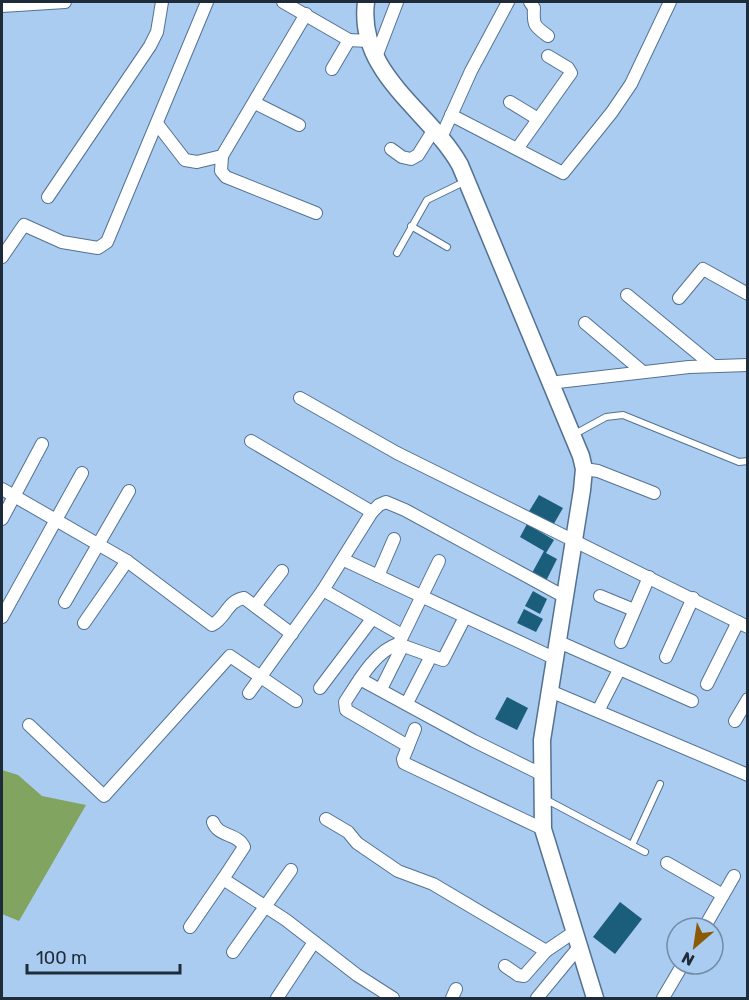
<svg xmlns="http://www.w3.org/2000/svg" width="749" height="1000" viewBox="0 0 749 1000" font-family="Rubik,sans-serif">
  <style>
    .green { fill: #81a461 }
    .building { fill: #1b5e7b }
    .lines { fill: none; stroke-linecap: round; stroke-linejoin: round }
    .service-casing { stroke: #537293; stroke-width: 8 }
    .minor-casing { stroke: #537293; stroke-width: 14 }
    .secondary-casing { stroke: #537293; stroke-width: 19 }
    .service { stroke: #fff; stroke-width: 6 }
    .minor { stroke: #fff; stroke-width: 12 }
    .secondary { stroke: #fff; stroke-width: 16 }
  </style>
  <rect width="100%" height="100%" fill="#aaccf0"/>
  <path class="green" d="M2,770l16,5 24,21 44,9 -67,116 -17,-7z"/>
  <g class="building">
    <path d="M539,495l24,13 -11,19 -24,-14z"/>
    <path d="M527,524l27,16 -8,13 11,6 -11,22 -14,-8 12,-22 -24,-14z"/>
    <path d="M533,591l14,8 -7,15 -15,-8z"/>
    <path d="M524,609l19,10 -7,13 -19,-9z"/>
    <path d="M507,697l21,11 -11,22 -22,-11z"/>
    <path d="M620,902l22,17 -27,35 -22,-17z"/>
  </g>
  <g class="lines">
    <g class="service-casing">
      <g id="service">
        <path d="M411,226l36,21"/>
        <path d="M397,253l30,-53 39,-19"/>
        <path d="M573,435l33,-18 17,-2 116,47 9,-1"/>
        <path d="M545,799l100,53"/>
        <path d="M632,845l28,-61"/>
      </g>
    </g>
    <g class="minor-casing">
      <g id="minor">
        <path d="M283,2l66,38 19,1"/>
        <path d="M530,2l4,6c-1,17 0,18 14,28"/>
        <path d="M2,6l63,-4"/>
        <path d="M376,57l21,-55"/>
        <path d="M332,69l17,-29"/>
        <path d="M510,102l28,17"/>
        <path d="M255,103l44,22"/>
        <path d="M451,115l112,58 49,-61 19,-28 39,-82"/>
        <path d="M158,125l27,35 12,2 25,-6 84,-142"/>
        <path d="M440,140l31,-69 37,-69"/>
        <path d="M391,149l11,8 9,2 7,-4 15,-24"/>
        <path d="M517,149l54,-76 -3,-5 -20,-12"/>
        <path d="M222,156l-1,15 5,6 90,36"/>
        <path d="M48,197l102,-151 7,-14 5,-30"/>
        <path d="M2,257l22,-32 38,17 36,6 9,-6 100,-240"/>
        <path d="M627,295l85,70"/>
        <path d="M679,298l24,-29 45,25"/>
        <path d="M585,323l58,49"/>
        <path d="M549,383l140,-16 59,-2"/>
        <path d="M300,398l97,55 351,174"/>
        <path d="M251,441l121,71"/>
        <path d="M584,469l14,2 56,22"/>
        <path d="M2,489l125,72 85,64c14,-7 15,-24 32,-27l48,36"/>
        <path d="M2,519l40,-75"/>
        <path d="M344,560l212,99"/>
        <path d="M378,576l16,-37"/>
        <path d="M323,590l49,-78 7,-7 7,-3 19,8 160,87"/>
        <path d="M600,596l34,14"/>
        <path d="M65,602l64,-111"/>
        <path d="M255,606l27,-35"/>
        <path d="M2,617l80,-144"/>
        <path d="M84,623l43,-62"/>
        <path d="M400,641l39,-80"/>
        <path d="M559,642l133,59"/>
        <path d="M621,642l28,-65"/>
        <path d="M666,657l27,-59"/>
        <path d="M360,679l114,62 69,34"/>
        <path d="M707,684l31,-62"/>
        <path d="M320,688l52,-69"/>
        <path d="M381,689l22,-44"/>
        <path d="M550,691l198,84"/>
        <path d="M249,693l74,-103 79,45"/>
        <path d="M407,703l24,-47"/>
        <path d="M598,711l21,-41"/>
        <path d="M735,721l13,-22"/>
        <path d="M29,725l75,71 126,-140 66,45"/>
        <path d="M415,729l-12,30 1,4 139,66"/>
        <path d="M408,746l-62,-36 -1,-8c13,-20 30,-51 53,-58l45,16 22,-43"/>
        <path d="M326,819l22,13 9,11 41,28 35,13 113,67 28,-19"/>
        <path d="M213,822c5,15 25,11 31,25l-21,32 63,41 71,55 36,23"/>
        <path d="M667,863l56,32"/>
        <path d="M190,927l33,-48"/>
        <path d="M704,928l30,-52"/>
        <path d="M233,952l58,-82"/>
        <path d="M505,966l13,9 6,1 22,-25"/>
        <path d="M277,998l37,-56"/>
        <path d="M452,998l4,-9"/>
        <path d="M537,998l42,-51"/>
        <path d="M663,998l20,-34"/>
      </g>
    </g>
    <g class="secondary-casing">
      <path id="secondary" d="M366,2c-9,72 63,108 94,163l121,291 3,13 -2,21 -40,250 1,89 52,169"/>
    </g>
    <use href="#service" class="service"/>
    <use href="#minor" class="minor"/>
    <use href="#secondary" class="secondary"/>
  </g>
  <rect width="749" height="1000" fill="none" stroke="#1e2b39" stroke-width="6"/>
  <g transform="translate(695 946) rotate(209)"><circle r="28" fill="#aaccf0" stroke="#728ca7" stroke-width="1.5"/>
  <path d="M0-4.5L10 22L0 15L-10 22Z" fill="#8c5905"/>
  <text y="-9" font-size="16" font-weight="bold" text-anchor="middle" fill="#1e2b39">N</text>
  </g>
  <path d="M27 964v9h153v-9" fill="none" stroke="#1e2b39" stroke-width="3"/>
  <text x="36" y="964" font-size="18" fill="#1e2b39" stroke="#aaccf0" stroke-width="4.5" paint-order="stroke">100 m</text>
</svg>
